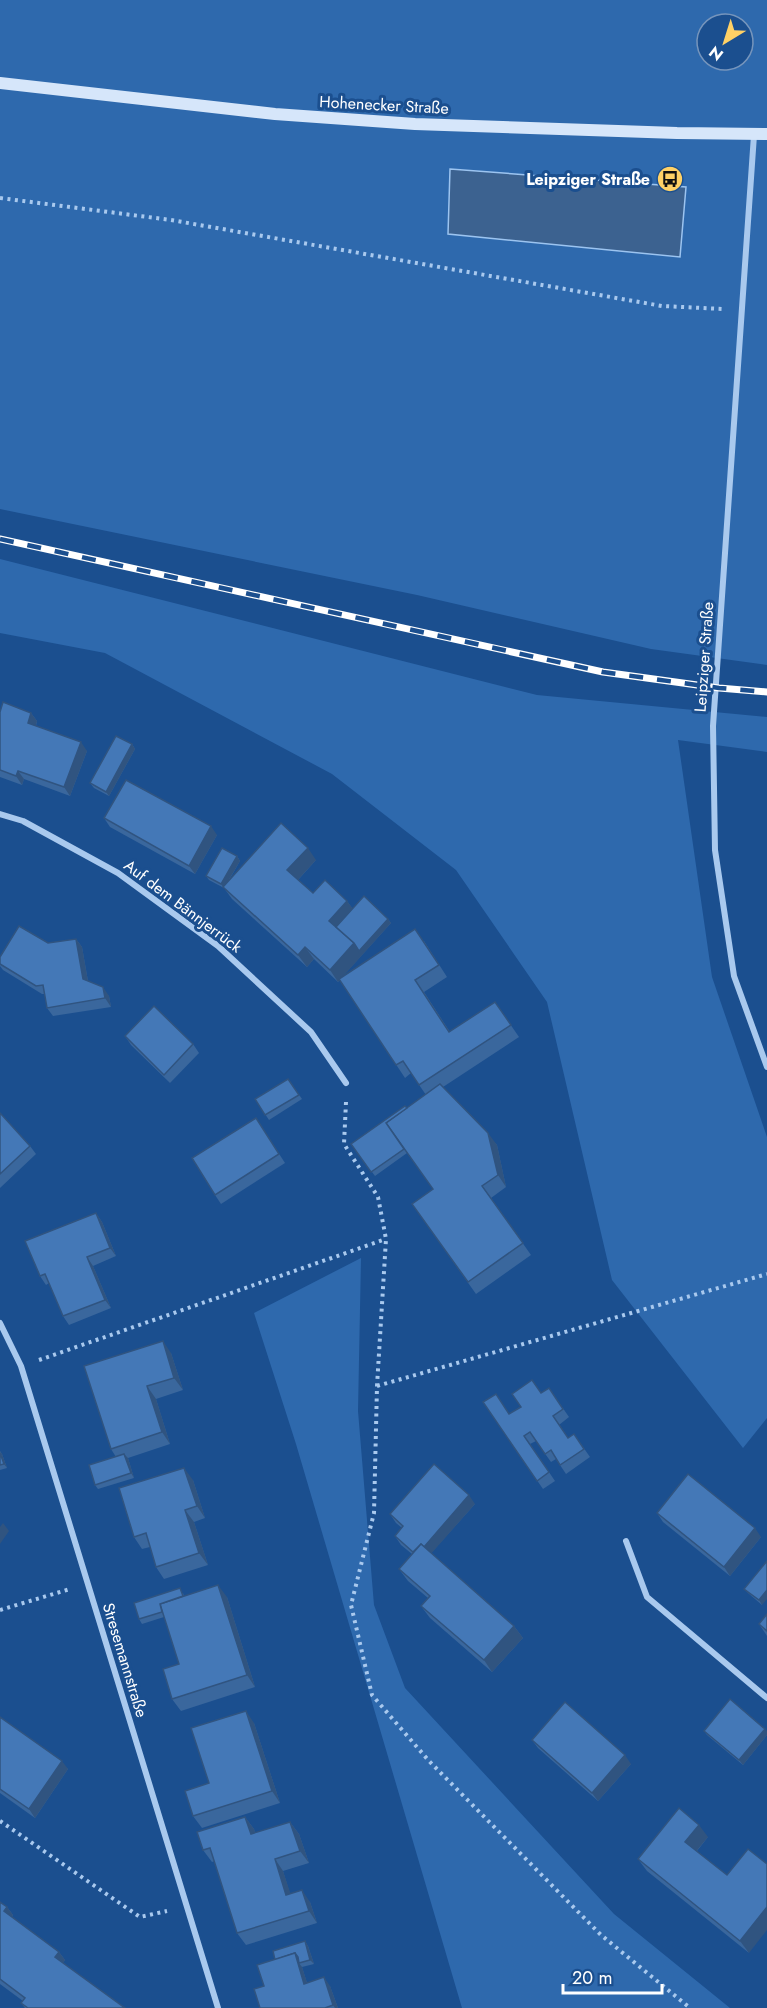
<svg xmlns="http://www.w3.org/2000/svg" width="767" height="2008" viewBox="0 0 767 2008" font-family="Jost,sans-serif">
  <style>
    .green { fill: #2e69ad; fill-rule: evenodd }
    .water { fill: #3c6290; stroke: #9cc4f0; stroke-width: 1.5 }
    .lines { fill: none; stroke-linecap: round; stroke-linejoin: round }
    .path { stroke: #a9c9ee; stroke-width: 4; stroke-dasharray: 3 4.5; stroke-linecap: butt }
    .street { stroke: #a9c9ee; stroke-width: 6 }
    .secondary { stroke: #d6e6fa; stroke-width: 12 }
    .rail-casing { stroke: #fff; stroke-width: 7 }
    .rail { stroke: #1b4f8f; stroke-width: 4.5; stroke-dasharray: 14; stroke-linecap: butt }
    .wall { fill: #3a679d }
    .shaded-wall { fill: #305480 }
    .building { fill: #4478b7; stroke: #305480; stroke-width: 1.5 }
    .labels { text-anchor: middle; dominant-baseline: central; stroke-width: 6; stroke-linejoin: round; paint-order: stroke }
    .street-label { font-size: 16px; fill: #fff; stroke: #1b4f8f }
    .poi-label { font-size: 16px; font-weight: bold; fill: #fff; stroke: #1b4f8f; text-anchor: end }
  </style>
  <rect width="100%" height="100%" fill="#1b4f8f"/>
  <g class="green">
    <path d="M0,0h767v665l-116,-16 -234,-54 -417,-86zM707,24h36v36h-36z"/>
    <path d="M0,559l537,136 230,22v35l-89,-12 34,237 55,160v281l-24,30 -131,-168 -65,-278 -91,-132 -124,-96 -227,-121 -105,-20z"/>
    <path d="M361,1258l-3,153 16,194 31,83 209,226 116,94h-268l-166,-564 -42,-131z"/>
  </g>
  <path class="water" d="M450,169l236,18 -6,70 -232,-23z"/>
  <g class="lines">
    <g class="path">
      <path d="M0,198l171,22 491,86 60,3"/>
      <path d="M346,1102l-2,42 34,53 8,42 -9,147 -3,127 -23,92 21,90 57,66 172,174 89,73"/>
      <path d="M39,1360l347,-121"/>
      <path d="M377,1386l390,-112"/>
      <path d="M0,1610l70,-21"/>
      <path d="M0,1821l140,96 27,-6"/>
    </g>
    <g class="street">
      <path d="M754,135l-41,591 2,124 19,126 33,91"/>
      <path d="M0,814l23,7 95,52 100,73 93,86 35,51"/>
      <path d="M0,1323l21,43 197,642"/>
      <path d="M626,1541l21,56 120,101"/>
    </g>
    <path class="secondary" d="M0,83l275,31 140,10 262,9 90,1"/>
    <g class="rail-casing">
      <path id="rail" d="M0,539l603,133 116,16 48,4"/>
    </g>
    <use href="#rail" class="rail"/>
  </g>
  <g class="wall">
    <path d="M0,712l31,1 6,8 -1,5 51,25 -17,45 -46,-17 -2,6 -22,-8z"/>
    <path d="M132,744l3,5 -26,47 -15,-8 -4,-5z"/>
    <path d="M104,818l113,17 -22,39 -85,-47z"/>
    <path d="M237,856l3,5 -12,21 88,-22 -18,20 15,13 34,8 5,7 36,11 3,4 -49,54 82,-36 23,36 -23,15 26,40 45,-30 24,35 -76,50 54,58 9,42 -15,11 40,57 -55,39 -64,-90 21,-15 -26,-36 -32,23 -24,-32 56,-36 19,-13 -15,-22 -6,5 -65,-98 -2,2 -24,-23 -7,8 -75,-68 -8,-11 -15,-8 -3,-4z"/>
    <path d="M76,939l6,8 6,34 21,15 2,11 -58,9 -6,-8 -2,-14h-3l-39,-24 -3,-4v-9l48,-14z"/>
    <path d="M125,1036l68,8 6,9 -29,30 -39,-38z"/>
    <path d="M288,1079l14,20 -33,21 -14,-21z"/>
    <path d="M0,1113l30,33 6,8 -36,34z"/>
    <path d="M256,1118l29,45 -64,41 -6,-9z"/>
    <path d="M96,1213l6,9 14,34 -23,10 18,42 -42,17 -6,-9 -14,-33 -3,2 -6,-9z"/>
    <path d="M171,1353l12,37 -27,9 14,45 -42,14 6,20 -36,11 -3,-4 21,-28 -5,-8 -27,-83z"/>
    <path d="M549,1388l20,29 -10,8 9,13 6,-4 16,23 -24,17 -10,-15 -5,3 -15,-21 -6,3 25,37 -12,8 -60,-87 26,12z"/>
    <path d="M0,1451l2,3 5,14 -7,2z"/>
    <path d="M193,1480l12,38 -11,4 14,43 -44,14 -8,-12 -6,-20 -8,2 -8,-12z"/>
    <path d="M475,1504l-44,49 83,73 9,12 -31,34 -62,-54 -9,-12 7,-8 -20,-17 -9,-12 13,-15 -11,-9 -6,-9 7,-8 -6,-5 -6,-9z"/>
    <path d="M657,1513l104,24 -31,39 -67,-54z"/>
    <path d="M767,1561l-5,44 -14,-12 -4,-4z"/>
    <path d="M183,1593l1,3 43,1 28,90 -74,24 -9,-12 7,-35 -15,-47 -22,7 -3,-5z"/>
    <path d="M767,1614v22l-8,-12z"/>
    <path d="M0,1717l68,52 -33,49 -35,-25z"/>
    <path d="M254,1723l26,80 -78,25 -9,-12 16,-33z"/>
    <path d="M704,1731h63v4l-24,30 -36,-30z"/>
    <path d="M532,1740l99,24 -33,37 -60,-53z"/>
    <path d="M245,1817l9,12 1,4 35,-11 9,12 10,29 -26,8 7,23 20,8 7,21 -71,22 -9,-12 -22,-72 -3,1 -9,-12z"/>
    <path d="M708,1837l-11,14 52,102 -102,-82 -9,-12z"/>
    <path d="M0,1902l7,5 6,8 -1,2 47,35 6,8 -2,3 62,45h-100l-4,-5 2,-2 -23,-17z"/>
    <path d="M305,1941l3,5 6,18 -12,3 5,16 23,3 8,22h-78l4,-22 11,-26z"/>
  </g>
  <g class="shaded-wall">
    <path d="M31,713l6,8 -3,11 -6,-9z"/>
    <path d="M81,742l6,9 -17,45 -6,-9z"/>
    <path d="M132,744l3,5 -26,47 -3,-4z"/>
    <path d="M18,771l6,8 -2,6 -6,-9z"/>
    <path d="M211,826l6,9 -22,39 -6,-8z"/>
    <path d="M308,848l8,12 -20,22 -9,-12z"/>
    <path d="M237,856l3,5 -16,27 -3,-4z"/>
    <path d="M347,901l9,12 -18,19 -9,-11z"/>
    <path d="M388,919l3,4 -53,59 -8,-12 24,-27z"/>
    <path d="M76,939l6,8 7,40 -6,-8z"/>
    <path d="M305,947l9,12 -7,8 -9,-12z"/>
    <path d="M103,987l6,9 2,11 -6,-9z"/>
    <path d="M488,1133l9,12 9,42 -8,-12z"/>
    <path d="M96,1213l6,9 14,34 -6,-8z"/>
    <path d="M87,1257l6,9 18,42 -6,-8z"/>
    <path d="M163,1341l8,12 12,37 -9,-12z"/>
    <path d="M147,1386l9,13 14,45 -8,-12z"/>
    <path d="M0,1451l2,3 5,14 -3,-4z"/>
    <path d="M124,1454l4,4 6,20 -3,-5z"/>
    <path d="M184,1468l9,12 12,38 -8,-12z"/>
    <path d="M469,1495l6,9 -53,60 -6,-9z"/>
    <path d="M185,1510l9,12 14,43 -9,-12z"/>
    <path d="M3,1523l6,8 -9,13v-17z"/>
    <path d="M755,1528l6,9 -31,39 -6,-9z"/>
    <path d="M218,1585l9,12 28,90 -8,-12z"/>
    <path d="M767,1590v9l-5,6 -3,-5z"/>
    <path d="M514,1626l9,12 -31,34 -8,-12z"/>
    <path d="M246,1711l8,12 26,80 -8,-12z"/>
    <path d="M765,1729l2,2v4l-24,30 -4,-5z"/>
    <path d="M625,1755l6,9 -33,37 -6,-8z"/>
    <path d="M62,1761l6,8 -33,49 -6,-9z"/>
    <path d="M245,1817l9,12 6,18 -9,-13z"/>
    <path d="M290,1822l9,12 10,29 -9,-12z"/>
    <path d="M699,1825l9,12 -14,17 -9,-12z"/>
    <path d="M275,1859l8,12 12,36 -9,-12z"/>
    <path d="M302,1890l8,12 7,21 -8,-12z"/>
    <path d="M7,1907l6,8 -3,5 -6,-9z"/>
    <path d="M767,1907v23l-18,23 -9,-12z"/>
    <path d="M305,1941l3,5 6,18 -4,-4z"/>
    <path d="M59,1952l6,8 -4,6 -6,-9z"/>
    <path d="M295,1953l6,9 -2,1 3,4 8,25 -6,-8z"/>
    <path d="M324,1977l6,9 8,22h-3l-2,-3z"/>
  </g>
  <g class="building">
    <path d="M3,702l28,11 -3,10 53,19 -17,45 -46,-16 -2,5 -16,-6v-58z"/>
    <path d="M116,736l16,8 -26,48 -16,-9z"/>
    <path d="M126,780l85,46 -22,40 -85,-48z"/>
    <path d="M281,823l27,25 -21,22 26,23 12,-13 22,21 -18,20 25,22 -24,27 -25,-23 -7,8 -75,-68z"/>
    <path d="M222,848l15,8 -16,28 -15,-8z"/>
    <path d="M364,896l24,23 -29,32 -5,-8 -18,-16z"/>
    <path d="M19,926l29,17 28,-4 7,40 20,8 2,11 -58,10 -4,-23 -7,1 -36,-22v-7z"/>
    <path d="M415,929l24,36 -24,15 34,52 46,-30 16,23 -92,60 -16,-24 -7,4 -57,-86z"/>
    <path d="M154,1006l39,38 -29,31 -39,-39z"/>
    <path d="M288,1079l11,16 -34,20 -10,-16z"/>
    <path d="M440,1084l48,49 10,42 -16,11 41,57 -55,39 -56,-78 21,-15 -47,-66z"/>
    <path d="M405,1106l2,2 -21,15 18,26 -33,23 -20,-28z"/>
    <path d="M0,1113l30,33 -30,28z"/>
    <path d="M256,1118l23,36 -64,41 -23,-37z"/>
    <path d="M96,1213l14,35 -23,9 18,43 -42,16 -18,-42 -5,2 -15,-35z"/>
    <path d="M163,1341l11,37 -27,8 15,46 -51,17 -27,-83z"/>
    <path d="M532,1380l9,13 8,-5 14,21 -10,7 15,22 6,-4 10,15 -24,16 -9,-15 -6,4 -15,-22 -6,4 25,36 -12,9 -54,-79 13,-8 13,20 12,-7 -9,-13z"/>
    <path d="M0,1453l4,11 -4,1z"/>
    <path d="M124,1454l7,19 -36,12 -6,-20z"/>
    <path d="M434,1464l35,31 -45,52 -3,-3 -8,8 -18,-16 8,-10 -13,-12z"/>
    <path d="M184,1468l13,38 -12,4 14,43 -43,14 -10,-34 -12,4 -15,-49z"/>
    <path d="M688,1474l67,54 -31,39 -67,-54z"/>
    <path d="M421,1544l93,82 -30,34 -63,-54 9,-10 -31,-27z"/>
    <path d="M767,1561v29l-8,10 -15,-11z"/>
    <path d="M218,1585l29,90 -75,24 -9,-30 16,-5 -19,-60z"/>
    <path d="M180,1588l3,8 -23,8 2,8 -23,7 -5,-16z"/>
    <path d="M767,1614v17l-8,-7z"/>
    <path d="M730,1699l35,30 -26,31 -35,-29z"/>
    <path d="M565,1702l60,53 -33,38 -60,-53z"/>
    <path d="M246,1711l26,80 -79,25 -8,-25 24,-8 -18,-55z"/>
    <path d="M0,1717l62,44 -33,48 -29,-20z"/>
    <path d="M679,1808l20,17 -14,17 42,33 21,-26 19,15v43l-27,34 -102,-82z"/>
    <path d="M245,1817l6,17 39,-12 10,29 -25,8 11,36 16,-5 7,21 -72,22 -27,-85 -7,2 -6,-18z"/>
    <path d="M0,1902l7,5 -3,4 55,41 -4,5 70,51h-97l-7,-5 4,-5 -25,-19z"/>
    <path d="M305,1941l5,19 -11,3 -1,-6 -3,-4 -20,7 -2,-9z"/>
    <path d="M295,1953l9,31 20,-7 9,28 -8,3h-65l-6,-19 10,-3 -7,-21z"/>
  </g>
  <defs>
    <g id="bus-disc" transform="scale(1.35)"><circle r="9.5" fill="#ffd166" stroke="#1b4f8f"/><path d="M-5-6H5V4H4V6H2V4H-2V6H-4V4H-5ZM-3.5-4V0h7V-4ZM-3.5 1.2v1.5H-2V1.2ZM2 1.2v1.5H3.5V1.2Z" fill="#111"/></g>
  </defs>
  <g fill-rule="evenodd">
    <use href="#bus-disc" x="670" y="179"/>
  </g>
  <g class="labels">
    <g class="street-label">
      <text transform="translate(384 105) rotate(3)">Hohenecker Straße</text>
      <text transform="translate(704 657) rotate(-86)">Leipziger Straße</text>
      <text transform="translate(183 906) rotate(37)">Auf dem Bännjerrück</text>
      <text transform="translate(125 1660) rotate(73)">Stresemannstraße</text>
    </g>
    <g class="poi-label">
      <text x="650" y="179">Leipziger Straße</text>
    </g>
  </g>
  <g transform="translate(725 42) rotate(218)"><circle r="28" fill="#1b4f8f" stroke="#7695bc" stroke-width="1.5"/>
  <path d="M0-4.5L10 22L0 15L-10 22Z" fill="#ffd166"/>
  <text y="-9" font-size="16" font-weight="bold" text-anchor="middle" fill="#ffffff">N</text>
  </g>
  <path d="M563 1984v9h99v-9" fill="none" stroke="#ffffff" stroke-width="3"/>
  <text x="572" y="1984" font-size="18" fill="#ffffff" stroke="#1b4f8f" stroke-width="4.5" paint-order="stroke">20 m</text>
</svg>
